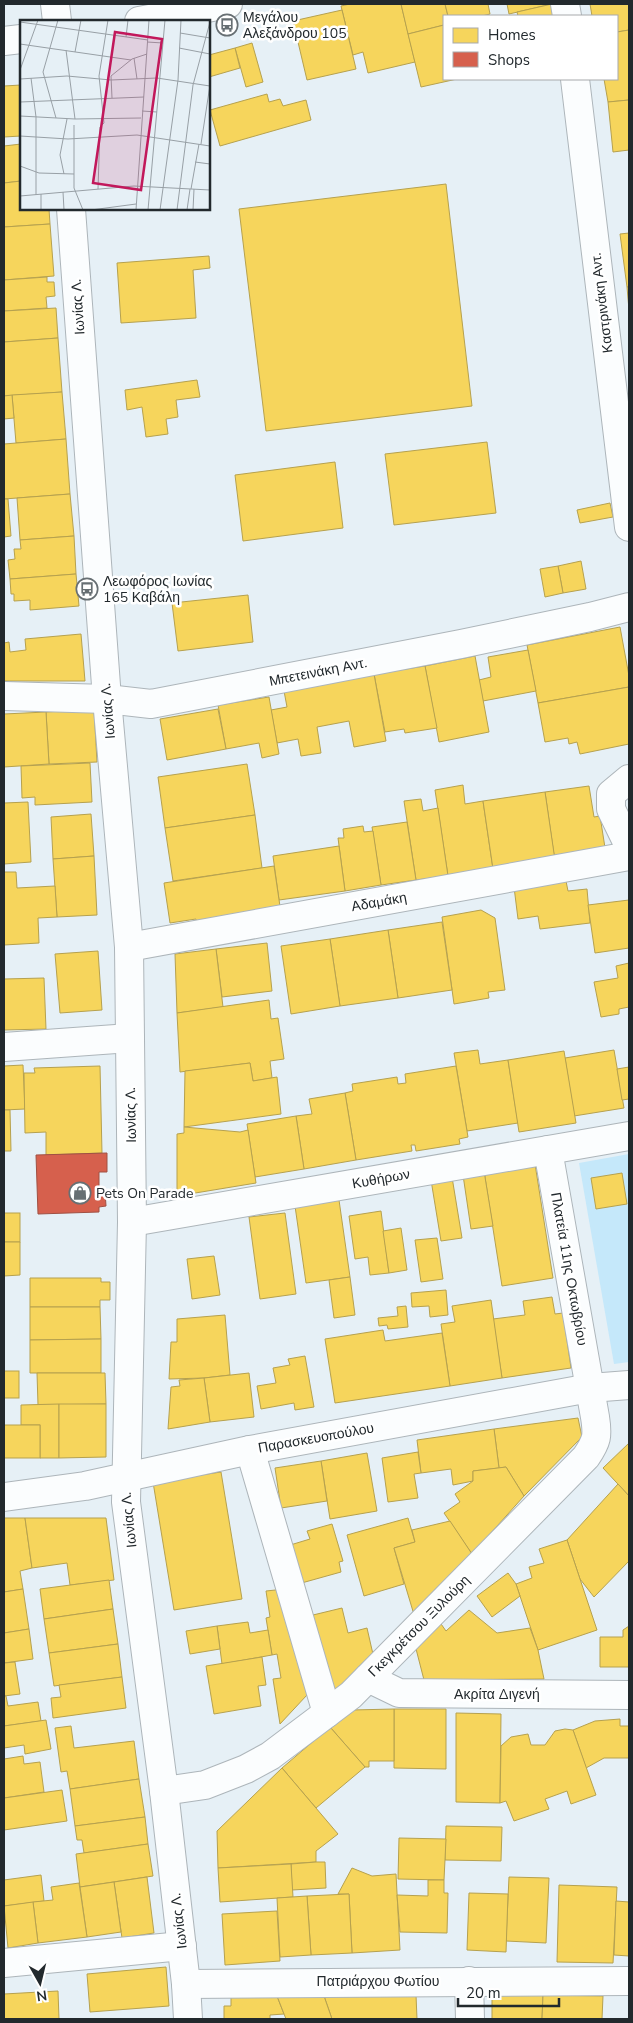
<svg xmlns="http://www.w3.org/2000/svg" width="633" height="2023" viewBox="0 0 633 2023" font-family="'Nunito Sans',sans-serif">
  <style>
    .green { fill: #c5e8fa }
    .homes { fill: #f6d55c; stroke: #b6a14e }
    .shops { fill: #d6604d; stroke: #a05043 }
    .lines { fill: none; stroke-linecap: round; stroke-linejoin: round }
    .minor-casing { stroke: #adb5ba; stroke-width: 30 }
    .minor { stroke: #fbfdfe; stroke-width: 28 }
    .labels { text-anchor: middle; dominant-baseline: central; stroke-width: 5; stroke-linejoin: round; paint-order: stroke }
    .poi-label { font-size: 14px; fill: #22292d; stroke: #fff; text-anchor: start }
    .street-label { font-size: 14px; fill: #22292d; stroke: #fff }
    .inset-road { fill: none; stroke: #98a0a6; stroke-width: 1 }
    .view { fill: #c2185b; fill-opacity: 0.15; stroke: #c2185b; stroke-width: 2.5 }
    .inset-edge { fill: none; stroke: #22292d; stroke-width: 2.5 }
  </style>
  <rect width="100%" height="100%" fill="#e6f0f6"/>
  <path class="green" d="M629,1154v208l-15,2 -35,-201z"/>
  <g class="homes">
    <path d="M350,4h51l14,58 -47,11 -5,-21 -10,3 -12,-49z"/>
    <path d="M401,4h44l3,12h-4v9l-36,9z"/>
    <path d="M445,4h43l2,10 -8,2h-34z"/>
    <path d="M507,4h45l-43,10z"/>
    <path d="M552,4l8,12h-42l-1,-4z"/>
    <path d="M590,4h39v26l-12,2v-16h-25z"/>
    <path d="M342,10l14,59 -49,11 -14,-59z"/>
    <path d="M444,25v54h13l-36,8 -13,-53z"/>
    <path d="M629,30v70l-21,2 -4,-23h13v-47z"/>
    <path d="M252,43l11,39 -17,5 -11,-39z"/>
    <path d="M235,48l5,20 -31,9v-22z"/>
    <path d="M21,85v51l-17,1v-51z"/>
    <path d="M267,94l2,8 11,-3 3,7 23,-6 5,20 -91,26 -10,-36z"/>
    <path d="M629,100v50l-16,2 -5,-50z"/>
    <path d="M21,144v37l-17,2v-37z"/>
    <path d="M21,181v28h28l1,15 -46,3v-44z"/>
    <path d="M446,184l26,222 -206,25 -27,-222z"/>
    <path d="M50,224l4,52 -50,4v-53z"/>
    <path d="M629,233v54h-2l-7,-53z"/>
    <path d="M209,256l1,12 -17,2 3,48 -75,5 -4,-60z"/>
    <path d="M47,277v5h7l1,14 -9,1 1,11 -43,3v-31z"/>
    <path d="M627,287h2v23z"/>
    <path d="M56,308l2,30 -54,4v-31z"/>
    <path d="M58,338l4,54 -58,4v-54z"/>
    <path d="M197,380l3,17 -24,3 2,17 -12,2 2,15 -22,3 -4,-30 -15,3 -2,-20z"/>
    <path d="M62,392l4,47 -50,4 -4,-48z"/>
    <path d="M12,395l2,23 -10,1v-23z"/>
    <path d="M66,439l4,55 -66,5v-55z"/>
    <path d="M487,442l9,71 -102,12 -9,-71z"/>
    <path d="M335,462l8,66 -100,13 -8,-66z"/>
    <path d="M70,494l4,42 -54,4 -3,-42z"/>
    <path d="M4,499h4l3,37 -7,1z"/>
    <path d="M610,503l3,14 -33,6 -3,-13z"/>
    <path d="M74,536l2,38 -66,5 -2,-19 7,-1 -1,-10h7l-1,-9z"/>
    <path d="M581,561l5,28 -23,4 -5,-27z"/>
    <path d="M558,566l5,27 -18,4 -5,-28z"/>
    <path d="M76,574l3,32 -49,4v-10l-16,1v-7h-3l-1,-15z"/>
    <path d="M248,595l5,47 -75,9 -6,-48z"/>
    <path d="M620,627l9,49v11l-91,16 -11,-58z"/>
    <path d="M81,634l4,47h-81v-38l5,-1 1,10 16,-2 -1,-11z"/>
    <path d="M528,650l8,41 -53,10 -4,-21 12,-3 -3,-20z"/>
    <path d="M475,656l14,76 -50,10 -14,-76z"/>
    <path d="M425,666l12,62 -32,5 -1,-4 -19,3 -11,-58z"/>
    <path d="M374,674l12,67 -32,6 -5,-26 -32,6 4,26 -20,3 -3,-17 -21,4 -6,-33 16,-3 -3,-16z"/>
    <path d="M629,687v57l-49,10 -3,-12 -8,2 -1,-6 -23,4 -7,-39z"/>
    <path d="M269,697l10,57 -17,4 -3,-15 -33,6 -8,-44z"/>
    <path d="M94,709l3,53 -48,2 -3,-52z"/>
    <path d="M218,709l8,40 -59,11 -7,-41z"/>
    <path d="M46,712l3,52 -45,3v-53z"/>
    <path d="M90,763l2,39 -57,3v-8l-13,1 -1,-32z"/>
    <path d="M247,764l8,51 -90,13 -7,-51z"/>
    <path d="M463,785l2,19 18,-3 10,68 -45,7 -13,-86z"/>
    <path d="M589,786l5,31 6,-1 6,38 -51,8 -10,-70z"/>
    <path d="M545,792l10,68 -62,9 -10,-68z"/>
    <path d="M421,799l2,12 15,-3 10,68 -32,4 -12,-79z"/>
    <path d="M28,802l3,60 -27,2v-61z"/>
    <path d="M91,814l3,42 -41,3 -2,-42z"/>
    <path d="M255,815l7,53 -89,13 -8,-53z"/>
    <path d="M407,822l9,58 -35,5 -9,-58z"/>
    <path d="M363,826l1,6 9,-1 8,54 -36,6 -7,-53h6l-1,-9z"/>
    <path d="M339,846l6,45 -66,9 -6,-44z"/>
    <path d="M94,856l3,59 -40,2 -4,-58z"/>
    <path d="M274,866l7,47 -85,12v-6l-26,4 -6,-40z"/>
    <path d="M4,872h12l1,16 38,-2 2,31 -19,1 1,25 -35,2z"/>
    <path d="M566,881l2,10 19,-2 3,34 -50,6 -2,-13 -20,3 -4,-32z"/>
    <path d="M629,900v48l-34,5 -7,-48z"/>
    <path d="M481,910l14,8 10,72 -17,2 1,6 -35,6 -12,-87z"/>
    <path d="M442,922l10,68 -54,8 -10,-68z"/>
    <path d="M388,930l10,68 -58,8 -10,-67z"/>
    <path d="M330,939l10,67 -49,8 -10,-68z"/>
    <path d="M267,943l5,48 -50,6 -6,-48z"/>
    <path d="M216,949l7,58 -46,6 -2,-59z"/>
    <path d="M98,951l4,59 -42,3 -5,-59z"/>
    <path d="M629,963v44l-10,2v5l-18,3 -7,-35 24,-4 -2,-12z"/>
    <path d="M44,978l2,51 -42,1v-51z"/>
    <path d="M269,1000l2,19 7,-1 6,41 -14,2 2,17 -19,3 -3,-18 -70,9 -3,-59z"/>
    <path d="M478,1050l2,14 28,-4 10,63 -51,8 -13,-78z"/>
    <path d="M614,1050l10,58 -50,8 -9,-58z"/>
    <path d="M564,1051l12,72 -57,9 -11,-72z"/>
    <path d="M250,1063l3,18 24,-4 4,37 -97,13 1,-56z"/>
    <path d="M23,1065l2,44 -21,1v-44z"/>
    <path d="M100,1066l2,87 -56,2v-23l-21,1 -1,-60h11l-1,-5z"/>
    <path d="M456,1066l12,71 -9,2 1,5 -44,7 -1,-6h-4l1,6 -56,9 -11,-67 8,-2 -1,-7 45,-7 1,7 8,-1 -1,-9z"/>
    <path d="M629,1067v32l-7,1 -5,-31z"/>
    <path d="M345,1093l11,67 -52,9 -8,-53 16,-2 -3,-15z"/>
    <path d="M4,1110h6l1,41h-7z"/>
    <path d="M296,1116l8,53 -49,8 -8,-53z"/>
    <path d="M184,1127l56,5 8,-2 8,53 -79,13v-62l7,-1z"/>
    <path d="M535,1164l18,114 -51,8 -18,-115z"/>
    <path d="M484,1171l9,55 -22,3 -8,-54z"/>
    <path d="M622,1173l5,31 -31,5 -5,-31z"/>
    <path d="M452,1177l10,61 -21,3 -10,-61z"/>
    <path d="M339,1200l11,77 -44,6 -11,-77z"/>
    <path d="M381,1211l8,62 -19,2 -2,-18 -13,2 -6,-43z"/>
    <rect x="4" y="1213" width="16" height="29"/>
    <path d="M285,1213l11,81 -36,5 -11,-82z"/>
    <path d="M401,1228l6,42 -18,3 -6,-42z"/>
    <path d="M437,1238l6,41 -22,3 -6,-42z"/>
    <path d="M4,1242h16v33l-16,1z"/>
    <path d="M214,1256l6,39 -28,4 -5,-40z"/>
    <path d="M350,1277l5,38 -21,3 -5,-38z"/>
    <path d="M30,1278h71v4h9v18h-10v7h-70z"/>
    <path d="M446,1290l2,25 -18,2 -1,-11 -17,1 -1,-14z"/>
    <path d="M552,1297l3,17 8,-1 8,55 -69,10 -9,-59 32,-4 -2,-14z"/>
    <path d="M491,1300l11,78 -52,8 -9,-62 14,-2 -3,-16z"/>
    <path d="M406,1306l2,21 -20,2 -1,-4 -8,1 -1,-8 20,-2 -1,-9z"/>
    <path d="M30,1307h70l1,32 -71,1z"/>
    <path d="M225,1315l5,60 -26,3 -35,1 2,-37h6v-23z"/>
    <path d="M383,1330l2,11 57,-8 8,53 -115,17 -10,-64z"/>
    <path d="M101,1339v34h-71v-33z"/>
    <path d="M305,1356l9,51 -19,3 -1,-7 -33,6 -4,-23 19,-3 -3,-15 17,-3 -2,-6z"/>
    <rect x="4" y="1371" width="15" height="27"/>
    <path d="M37,1373h68l1,31 -68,1z"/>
    <path d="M249,1373l5,44 -44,5 -6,-44z"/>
    <path d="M204,1378l6,44 -42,7 3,-42 9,-1 -1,-6z"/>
    <path d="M59,1404v54h-19v-33h-19v-20z"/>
    <path d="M59,1404h47v53l-47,1z"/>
    <path d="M578,1418l4,19 -58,59 -18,-29 -7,1 -5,-39z"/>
    <rect x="4" y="1425" width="36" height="33"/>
    <path d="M494,1429l5,39 -26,3v10l-20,4 -2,-16 -30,4 -4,-33z"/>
    <path d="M629,1443v53l-26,-28z"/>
    <path d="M418,1452l3,21 -7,1 4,24 -30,4 -6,-44z"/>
    <path d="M367,1453l10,58 -47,8 -9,-58z"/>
    <path d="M321,1461l6,40 -46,7 -6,-40z"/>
    <path d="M506,1467l18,29 -52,58 -28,-41 16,-11 -5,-8 18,-13v-10z"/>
    <path d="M221,1472l21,127 -68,11 -21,-128z"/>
    <path d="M618,1484l11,12v65l-35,36 -14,-18 -13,-39z"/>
    <path d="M4,1518h21l7,50 -12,3 3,18 -19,3z"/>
    <path d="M25,1518h81l8,62 -44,5 -3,-22 -35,5z"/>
    <path d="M408,1518l7,24 -21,6 10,36 -40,12 -17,-61z"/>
    <path d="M450,1521l22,33 -57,64 -21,-70 21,-6 -3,-12z"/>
    <path d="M332,1524l11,37 -4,1 2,10 -43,12 -11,-38 23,-7 -3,-8z"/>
    <path d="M567,1540l30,90 -59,20 -22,-66 16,-6 -3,-11 15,-4 -5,-14z"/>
    <path d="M508,1573l8,11 4,12 -28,21 -15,-21z"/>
    <path d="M109,1580l4,29 -69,10 -4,-30z"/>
    <path d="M23,1589l6,40 -25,4v-41z"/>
    <path d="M285,1589l22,106 -27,29 -7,-45 8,-1 -4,-24 -5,1 -6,-37 4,-1 -4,-26z"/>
    <path d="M342,1608l6,25 19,-5 8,35 -23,20 -22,9 -17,-77z"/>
    <path d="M113,1609l5,35 -69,9 -5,-34z"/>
    <path d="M469,1610l28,23 33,-5 8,22 6,29 -120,1 -9,-35 24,-24 7,10z"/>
    <path d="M248,1622l2,11 18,-3 4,25 -50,9 -5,-38z"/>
    <path d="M217,1626l3,23 -30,5 -4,-23z"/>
    <path d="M629,1626v41h-29v-30h23v-7z"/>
    <path d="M29,1629l4,30 -29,4v-30z"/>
    <path d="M118,1644l4,33 -68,9 -5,-33z"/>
    <path d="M262,1657l4,28 -8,1 3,20 -47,8 -8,-48z"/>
    <path d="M15,1662l5,32 -16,2v-33z"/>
    <path d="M122,1677l4,31 -73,10 -2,-20 10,-1 -2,-12z"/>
    <path d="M4,1696h2l2,10 30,-4 3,19 -37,5z"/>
    <path d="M394,1709h52v60l-52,-1z"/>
    <path d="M394,1709v52h-25v6h-4l-35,-40 22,-17z"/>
    <path d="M456,1713l45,1 -1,89 -44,-1z"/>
    <path d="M620,1719v7h9v32h-25l-18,10 -13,-38 22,-9z"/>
    <path d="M46,1720l5,29 -26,5 -1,-9 -20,3v-22z"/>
    <path d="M71,1726l3,22 60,-7 5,38 -69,10 -3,-18 -6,1 -6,-44z"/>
    <path d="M330,1727l35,40 -49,41 -34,-40z"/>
    <path d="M565,1729l8,1 23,65 -25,9 -4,-13 -22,8 4,10 -35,12 -8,-20 -6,2 1,-57 10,-9 17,-3 3,11h14l10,-14z"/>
    <path d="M23,1756l1,8 16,-2 4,30 -40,6v-39z"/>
    <path d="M282,1768l56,66 -22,17v11l-98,6 -1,-37z"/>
    <path d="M139,1779l6,38 -70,9 -5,-37z"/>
    <path d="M62,1790l5,31 -63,9v-32z"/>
    <path d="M145,1817l3,27 -64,9 -2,-13h-5l-2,-14z"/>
    <path d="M446,1826l56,1 -1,34 -56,-1z"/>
    <path d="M399,1838l47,1 -2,41 -46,-1z"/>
    <path d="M148,1844l5,32 -73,11 -4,-33z"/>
    <path d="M316,1862h9l1,26 -34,2 -1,-26z"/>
    <path d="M291,1864l2,33 -73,5 -2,-34z"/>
    <path d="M352,1868l20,8 24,-2 4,76 -48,3 -3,-59h-11z"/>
    <path d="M41,1875l3,26 -40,5v-26z"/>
    <path d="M147,1877l7,56 -32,5 -8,-56z"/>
    <path d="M509,1877l40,1 -3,65 -40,-2z"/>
    <path d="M428,1880h16v13h4l-1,40 -47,-1 -3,-37 31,1z"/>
    <path d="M114,1882l7,50 -34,5 -7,-50z"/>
    <path d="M79,1883l8,54 -49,6 -5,-41 20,-2 -2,-13z"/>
    <path d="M559,1885l58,2 -4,76 -56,-1z"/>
    <path d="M469,1893l39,1 -2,58 -39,-2z"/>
    <path d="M349,1894l3,59 -41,2 -4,-59z"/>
    <path d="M307,1896l4,59 -31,2 -3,-59z"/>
    <path d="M616,1901l13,1v54l-15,-1z"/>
    <path d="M33,1902l5,41 -30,5 -4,-42z"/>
    <path d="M277,1911l3,50 -55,4 -3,-51z"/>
    <path d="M166,1967l3,39 -79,6 -3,-38z"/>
    <path d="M58,1991l1,28h-55v-25z"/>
    <path d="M231,1991l46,5 7,18 -14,1v4h-46v-13h7z"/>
    <path d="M492,1994l51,1 -1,24h-50z"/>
    <path d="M416,1995l1,24h-85l-8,-23z"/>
    <path d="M543,1995l60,1 -1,23h-60z"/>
    <path d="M277,1996h47l8,23h-46z"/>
  </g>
  <path class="shops" d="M107,1153v19h-8v19h6l1,15 -7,1v5l-61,2 -2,-59z"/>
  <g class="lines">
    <g class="minor-casing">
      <g id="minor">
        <path d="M55,4l2,17"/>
        <path d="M565,4l2,12"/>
        <path d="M139,21l89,-17"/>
        <path d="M4,41l17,-2"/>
        <path d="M575,79l54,448"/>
        <path d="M71,209l36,490 22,248 3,275 -6,280 38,289 22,193 2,35"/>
        <path d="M4,696l103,3 44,5 310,-60 129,-27 39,-10"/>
        <path d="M629,779l-18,15v15l18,37"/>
        <path d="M129,947l500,-91"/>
        <path d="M4,1047l126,-9"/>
        <path d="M132,1222l497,-86"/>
        <path d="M250,1450l77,263"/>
        <path d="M4,1497l81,-11 165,-36 340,-62 39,-3"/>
        <path d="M368,1678l31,15 230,2"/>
        <path d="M164,1791l41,-6 41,-16 24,-13 81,-61 235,-238c11,-16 12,-21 9,-40l-47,-267"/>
        <path d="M4,1963l178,-17"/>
        <path d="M469,1981l1,38"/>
        <path d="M186,1984l443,-3"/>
      </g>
    </g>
    <use href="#minor" class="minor"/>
  </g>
  <defs>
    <g id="bus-ring" transform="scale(1.125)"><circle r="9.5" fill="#fff" stroke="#676f73" stroke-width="1.5"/><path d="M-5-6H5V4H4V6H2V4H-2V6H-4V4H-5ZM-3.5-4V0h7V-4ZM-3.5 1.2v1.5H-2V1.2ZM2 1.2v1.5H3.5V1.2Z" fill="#676f73"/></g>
    <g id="shop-ring" transform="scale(1.125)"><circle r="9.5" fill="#fff" stroke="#676f73" stroke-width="1.5"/><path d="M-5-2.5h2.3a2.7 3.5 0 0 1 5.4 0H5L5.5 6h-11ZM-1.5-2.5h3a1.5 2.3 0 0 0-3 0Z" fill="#676f73"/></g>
  </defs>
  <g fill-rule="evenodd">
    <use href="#bus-ring" x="227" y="25"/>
    <use href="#bus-ring" x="87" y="589"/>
    <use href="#shop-ring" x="80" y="1193"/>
  </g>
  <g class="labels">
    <g class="poi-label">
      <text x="243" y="17">Μεγάλου<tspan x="243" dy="16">Αλεξάνδρου 105</tspan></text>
      <text x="103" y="581">Λεωφόρος Ιωνίας<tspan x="103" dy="16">165 Καβάλη</tspan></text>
      <text x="96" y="1193">Pets On Parade</text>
    </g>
    <g class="street-label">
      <text transform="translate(602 303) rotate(-97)">Καστρινάκη Αντ.</text>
      <text transform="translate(78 307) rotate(-94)">Ιωνίας Λ.</text>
      <text transform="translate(318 672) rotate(-11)">Μπετεινάκη Αντ.</text>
      <text transform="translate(108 711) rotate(-95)">Ιωνίας Λ.</text>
      <text transform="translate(379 902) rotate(-10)">Αδαμάκη</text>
      <text transform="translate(131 1115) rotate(-91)">Ιωνίας Λ.</text>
      <text transform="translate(381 1179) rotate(-10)">Κυθήρων</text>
      <text transform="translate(569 1269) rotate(80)">Πλατεία 11ης Οκτωβρίου</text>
      <text transform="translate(316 1438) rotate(-10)">Παρασκευοπούλου</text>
      <text transform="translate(129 1520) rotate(-96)">Ιωνίας Λ.</text>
      <text transform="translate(419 1626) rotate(-45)">Γκεγκρέτσου Ξυλούρη</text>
      <text x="497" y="1694">Ακρίτα Διγενή</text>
      <text transform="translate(179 1921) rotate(-97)">Ιωνίας Λ.</text>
      <text x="378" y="1981">Πατριάρχου Φωτίου</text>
    </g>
  </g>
  <g transform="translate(20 20)">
    <rect width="190" height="190" fill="#e6f0f6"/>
    <path class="inset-road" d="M0,2l128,18M160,13l30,5M106,17l2,-17M127,22l16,1M0,24l111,16M159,28l31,6M46,30l9,69M55,32l6,-32M114,38l3,21M0,50l18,-50M11,58l5,39v78M0,59l47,-3 44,4 46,-2 53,8M92,78l-1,-22 21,-17 15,-5M0,82l124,-5M122,91l15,1M0,96l55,3 66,-1M36,98l-13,-46 15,-52M54,105v63l9,22M0,116l48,3 69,-4 73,11M181,124l9,-59M175,142l15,2M0,146l19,7 35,1M44,154l-4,-19 7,-36M78,169l2,-62 4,-4 -5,-47 9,-56M171,169l8,-45M43,172l1,18M21,174v16M0,176l114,-10 76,4M71,190l45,-6M116,190l13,-190M128,190l17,-190M140,190l18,-130 3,-60M157,190l16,-125 17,-63M167,190l3,-21M173,190l1,-21"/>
    <path class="view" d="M95,12l47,7 -21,151 -48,-7z"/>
    <rect width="190" height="190" class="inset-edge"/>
  </g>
  <rect width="633" height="2023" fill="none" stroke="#22292d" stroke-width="10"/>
  <rect x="443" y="15" width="175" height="65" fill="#ffffff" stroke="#a7a9ab"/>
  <rect x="453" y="28" width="25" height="15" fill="#f6d55c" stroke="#a7a9ab"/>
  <text x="488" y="40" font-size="15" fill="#22292d">Homes</text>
  <rect x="453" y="52" width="25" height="15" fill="#d6604d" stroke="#a7a9ab"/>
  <text x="488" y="65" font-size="15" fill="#22292d">Shops</text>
  <g transform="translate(40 1983) rotate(172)" stroke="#ffffff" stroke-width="4" paint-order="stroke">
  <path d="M0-4L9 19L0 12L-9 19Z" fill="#22292d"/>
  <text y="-8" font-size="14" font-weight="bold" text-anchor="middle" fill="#22292d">N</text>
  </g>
  <path d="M458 1998v8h101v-8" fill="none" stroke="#22292d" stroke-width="2.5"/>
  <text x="466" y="1998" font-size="15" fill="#22292d" stroke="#ffffff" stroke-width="4" paint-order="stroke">20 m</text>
</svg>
